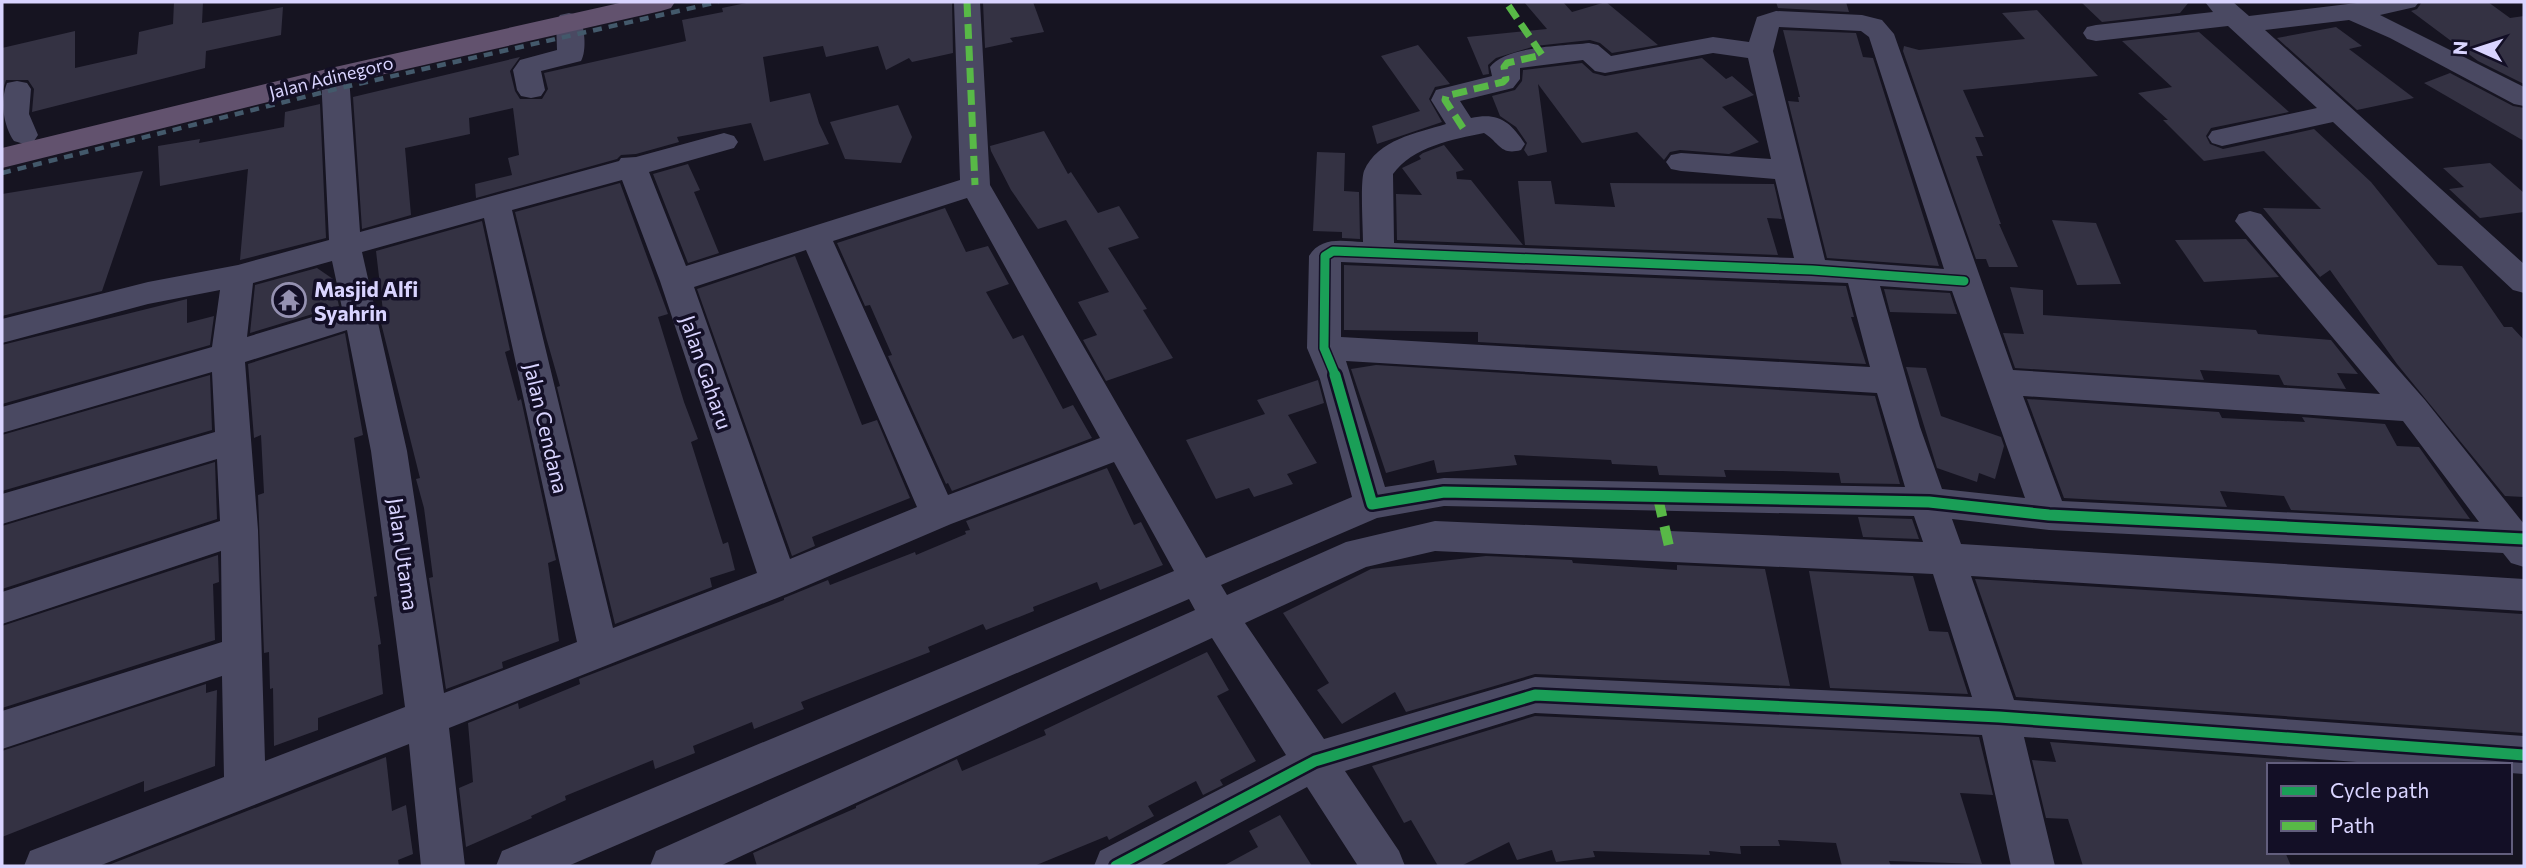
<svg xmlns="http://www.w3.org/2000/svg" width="2526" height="868" viewBox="0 0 2526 868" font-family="Commissioner,sans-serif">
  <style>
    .building { fill: #343243 }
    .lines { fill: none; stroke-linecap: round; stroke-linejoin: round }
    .minor { fill: #4a4962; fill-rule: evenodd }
    .trunk { fill: #62526e; fill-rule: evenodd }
    .rail { stroke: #43596b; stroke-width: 4.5; stroke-dasharray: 9 7; stroke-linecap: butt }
    .quiet-far1 { stroke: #58b947; stroke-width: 7; stroke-dasharray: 15 7; stroke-linecap: butt }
    .quiet { stroke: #58b947; stroke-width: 10; stroke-dasharray: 19 10; stroke-linecap: butt }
    .cycleway-far1-casing { stroke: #130f26; stroke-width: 12 }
    .cycleway-casing { stroke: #130f26; stroke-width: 16 }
    .cycleway-far1 { stroke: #1a9f57; stroke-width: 9 }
    .cycleway { stroke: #1a9f57; stroke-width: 11 }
    .labels { text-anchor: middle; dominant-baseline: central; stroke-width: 7; stroke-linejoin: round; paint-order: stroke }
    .far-street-label { font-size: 18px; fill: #d9d4ff; stroke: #130f26 }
    .poi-label { font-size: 21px; font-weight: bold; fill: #d9d4ff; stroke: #130f26; text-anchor: start }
    .street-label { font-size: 21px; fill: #d9d4ff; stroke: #130f26 }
  </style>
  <rect width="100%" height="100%" fill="#161421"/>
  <g class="building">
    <path d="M174,2h29l-1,21 81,-16 -2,28 -75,16 -1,17 -173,44 2,-23 -6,-9h-22l-4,13v-45l73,-17v37l62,-14 2,-22 34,-8z"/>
    <path d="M751,2h201l1,51 -41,9 -3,-4 -23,12 -8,-24 -52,11 -3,-11 -60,11 7,45 40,-9 9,30 10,21 -65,17 -13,-38 -74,14 2,5 -43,12 -15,1 -4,4 -141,39 -1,-14 37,-9 -4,-17 11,-3 -6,-47 -44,10 1,16 -65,14 6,67 -49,14 -9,-132 167,-40 -10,14 5,20 5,8h22l6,-10 -4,-16 142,-32 -4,-21 41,-8 -1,-4z"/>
    <path d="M983,2h50l11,30 -34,6 3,4 -28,6z"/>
    <path d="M1524,2h39l9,10 34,-10 52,43 -46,8 -12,-10 -10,-3 -55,6 -39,12 -8,7 1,9 -6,1 -16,-38 80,-8z"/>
    <path d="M1776,2h70l3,10 -71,-4z"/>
    <path d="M2081,2h108l-9,11 -78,9z"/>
    <path d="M2422,2h66l22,16 14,-2v68l-46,-23 -67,-50 6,-2z"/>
    <path d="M2037,10l61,66 -135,14 21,47h-9l8,19h-7l25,68h-2l19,43h-29l-3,-8h-10l-73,-208 1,-5 15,4 106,-11 -23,-26z"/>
    <path d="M2336,27l26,19 -13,3 65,49 -57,12 -80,-72z"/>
    <path d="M1783,30l73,3 7,24 10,1 66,208 -112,-8 -39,-157 11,1 -1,-5h2z"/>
    <path d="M2199,32l90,80 -78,16 -5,8 4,8 13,5 91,-20 57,53 67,83 24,1 42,61h8l12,13v157l-19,-1 -108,-132 -67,-94 -10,7 -57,-69 58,1 -57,-58 -60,10 -41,-41h5l-30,-27 34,-6 -50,-46z"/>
    <path d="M1418,45l32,39 -15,3 -6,12 13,23 -65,22 -5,-18 48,-15 -39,-55z"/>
    <path d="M1702,58l24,21 6,-3 22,19 -32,12 37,35 -30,12 -49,-4 -10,2 -6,8 -27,-28 -55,11 -44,-59 9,68 -19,4 -4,-6 3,-7 -11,-16 -16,-11 -8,-20 23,-6 7,-9 1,-11 59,-7 11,10 12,3z"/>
    <path d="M2450,73l63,33 11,2v33l-100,-58z"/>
    <path d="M320,104l6,134 -86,22 8,-91 -88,17 -2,-40 42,-7 -1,4 85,-16 1,-15z"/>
    <path d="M898,105l14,32 -11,26 -56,-4 -15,-37z"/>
    <path d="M1044,131l24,43 3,-2 27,41 21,-7 20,32 -31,10 39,61 -4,1 30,48 -67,23 -23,-41 14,-5 -19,-33 31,-10 -43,-72 -28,9 -27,-39 -20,-39 -1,-5z"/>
    <path d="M1444,145l20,25 -8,2 1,7 14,1 52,65 -126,-5 -1,-46 26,1 -20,-27 19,-9 -2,-3 4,-3z"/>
    <path d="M1317,152l28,1 -1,38 15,1 1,47 -18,-1v-6l-29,-1z"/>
    <path d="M2490,163l34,30v19l-44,6 -31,-29 15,-2 -21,-19z"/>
    <path d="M688,164l12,26 -6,2 25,61 -31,10 -35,-89z"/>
    <path d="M143,171l-41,120 -100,25v-122z"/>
    <path d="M1518,181h33l4,23 60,3 -5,-24 164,1 8,35 -15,-1 11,37 -253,-10z"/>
    <path d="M620,183l48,131 -10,3 26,85 14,37 -7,3 32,102 5,-2 7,28 -25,8 2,9 -97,37 -58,-237 3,-1 -14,-49 -31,-125z"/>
    <path d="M945,208l21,44 22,-6 21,38 -23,8 27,47 10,-4 40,74 10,-4 19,33 -140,53 -4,-8 -2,1 -58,-128 4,-1 -22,-50 -5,1 -28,-63z"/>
    <path d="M2052,220l44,3 25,61 -44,1z"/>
    <path d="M482,221l28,129 -5,2 13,49 3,-2 35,161 -8,3 11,78 -57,21 1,6 -57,21 -17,-111 4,-1 -9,-69 -8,-29 4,-1 -43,-171 6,4 -7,-60z"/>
    <path d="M2246,239l33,38 -75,5 -29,-42z"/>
    <path d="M795,256l67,169 15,-5 33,78 -98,39 3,9 -23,10 -95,-267z"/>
    <path d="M1344,265l502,21 8,31h-3l15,47 -388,-22v-10l-134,-2z"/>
    <path d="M317,268l16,11 6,27 -89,27 5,-48z"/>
    <path d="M2010,287l33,3v25l213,15 2,4 73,6 27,34 -21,-1 9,16 -62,-4 -5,-10 -79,-5 4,10 -189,-12 -12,-35 21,1z"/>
    <path d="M1884,289l66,4 7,21 -67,-2z"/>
    <path d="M187,299v24l27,-7 -4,29 -208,59v-59z"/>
    <path d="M345,333l18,102 -9,3 23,158 -3,1 7,47 -3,1 5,49 -65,24v12l-44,16 -1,-58 -3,1 -1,-37 -5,1 -6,-158 6,-2 -3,-58 -7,3 -6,-74z"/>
    <path d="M1376,365l499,31 25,88 -59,-1 -2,-10 -57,-2 -58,-1 2,7 -67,-2 -2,-9 -45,-2 -1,-4 -97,-5 3,10 -80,8 -3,-13 -48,13 -35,-104z"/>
    <path d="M1906,367l20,1 15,48 60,21 3,9 -9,33 -16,-6 -2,9 -40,-14z"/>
    <path d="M210,375l2,55 -210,61v-56z"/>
    <path d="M1318,380l6,23 -36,12 29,48 -30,11 6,10 -39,13 -5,-9 -33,11 -30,-59 79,-26 -8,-14z"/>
    <path d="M2027,399l192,13 3,6 83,4 -3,-5 83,7 12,22 22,1 51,72 -179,-9 -7,-14 -64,-5 7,16 -163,-9z"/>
    <path d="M215,462l2,57 -215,70v-63z"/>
    <path d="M1107,468l27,57 7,-3 22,43 -63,25 -3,-8 -64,25 1,4 -48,19 -3,-6 -55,23 2,5 -129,50 3,7 -50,20 -2,-7 -59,24 2,7 -40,16 -2,-9 -88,36 1,4 -35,16 1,2 -66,29 -7,-59 14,-6 -5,-59 50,-20 1,6 61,-25 -1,-5 205,-79v-2l44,-18 2,5 85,-33 1,3 50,-21 -1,-3 5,-1 -4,-9z"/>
    <path d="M1858,517l54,2 7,20 -56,-2z"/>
    <path d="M218,555l1,27 -6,2 2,56 -213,68v-82z"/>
    <path d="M1486,556l86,4 1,3 104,7v-5l88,4 25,117 -255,-12 -129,38 -11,-20 -53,32 -25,-34 12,-7 -46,-70 88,-44z"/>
    <path d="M1809,571l104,5 16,55 19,1 20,62 -138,-6z"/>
    <path d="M1975,579l547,35 2,119 -508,-36z"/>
    <path d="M1207,652l22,38 -12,6 39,65 -36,19 3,5 -20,10 -7,-14 -48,25 6,10 -45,24 -2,-4 -73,30h-277l-4,-13 103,-45v-2l101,-47 5,12 84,-36 -2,-5z"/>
    <path d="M206,684v9l11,-3 -2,76 -71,26v-11l-142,56v-86z"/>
    <path d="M1535,716l444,21 14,58 -33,-2 22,71 -93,-3 2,5h-49l-6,-23 -58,-3 2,6h-40l1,8 -32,-3 1,4 -117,-4 2,6 -39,5 -4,-12 -35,10 -8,-18 -48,24h-23l-27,-46 -7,3 -32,-57z"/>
    <path d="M2050,742l309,23h-90v87h16l6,14h-208l-15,-47 -22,-1 -14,-58 24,2z"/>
    <path d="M386,757l6,54 14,-6 7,49 -15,6 1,6h-293z"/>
    <path d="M1280,815l32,51h-89l35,-19 -9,-16z"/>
  </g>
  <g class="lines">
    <g class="minor">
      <path d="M954,2h26l10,183 216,373 146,-61 -32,-118 -13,-31 2,-92c12,-20 34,-15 54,-14 0,-15 -3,-59 1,-71 14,-32 53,-38 82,-47l-15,-24 5,-10 56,-14 -2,-9c15,-21 74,-21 99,-24l9,2 13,11 102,-19 36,5 8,-25 19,-6 86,4 20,5 12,14 119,336 367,24 -145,-173 4,-7 11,-3 11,3 164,186 99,124v43l-13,-4 -8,-10 -454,-23 -97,-11 9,25 563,35v32l-553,-35 43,124 510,36v38l-14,-1v-8h-113l-373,-28 31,129h-44l-29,-131 -447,-22 -190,58 54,80 6,15h-47l-51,-79 -148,79h-65l6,-15 186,-96 -74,-117 -492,228h-70l6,-15 539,-241 -6,-11 -621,267h-72l6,-15 672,-280 -60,-109 -163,62 -159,68 -343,136 16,138h-44l-12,-122 -310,122h-75l6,-15 194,-74 -2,-101 -220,73v-38l220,-69 -1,-91 -219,73v-32l218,-71 -3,-62 -215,65v-30l213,-62 -3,-60 -210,61v-26l210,-60 8,-57 -72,14 -146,39v-24l146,-37 90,-17 91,-25 -8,-164 4,-6 10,-2 10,2 4,6 11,156 259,-71 2,-3 15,-1 88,-24 10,3 4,6 -4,6 -85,24 37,94 274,-86zM1779,27l82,4 8,6 75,232 -119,-9 -52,-209zM1713,53l35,5 23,101 -90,-6 -10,2 -5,7 5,7 10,2 94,8 19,79 -400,-15 -1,-69c19,-27 60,-35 91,-41 15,9 16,23 37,17l4,-6c-15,-23 -27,-32 -54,-26l-11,-17 53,-13 7,-9v-11l63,-8 12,11 10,2zM622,180l38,101 97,292 -144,55 -101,-418zM967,198l133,240 -152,57 -115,-254zM484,218l93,424 -133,51 -37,-242 -45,-199zM806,250l111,257 -127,52 -96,-272zM332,261l10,47 -95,29 6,-54zM1341,262l507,21 22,84 -529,-30zM1880,286l72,5 73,207 -83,-9 -22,-62zM347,330l24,121 34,256 -140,54 -7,-231 -13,-168zM1346,361l531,32 28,94 -461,-9 -59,9zM2023,396l380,25 76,101 -417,-21zM1444,506l470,10 9,26 -488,-21 -89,21 -119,53 -6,-10 156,-67zM1435,551l498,23 39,123 -437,-20 -211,62 -79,-116 121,-56z"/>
      <path d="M2205,2h28l16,14 116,-14h54l-4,5 -35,8 144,72v19l-10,-2 -124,-66 -41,-18 -84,10 259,234v29l-11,-3 -180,-168 -111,24 -10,-3 -4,-6 4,-6 105,-23 -89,-82 -132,15 -9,-2 -4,-6 4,-6 9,-2 117,-13z"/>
      <path d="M569,13l9,2c7,10 9,36 3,46l-40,10 4,19 -4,6 -10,2 -10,-2 -4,-6 -4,-20 7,-10 37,-10 -1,-29 4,-6z"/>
      <path d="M17,81l10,2 4,6 -2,25 9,21 -4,6 -10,3 -10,-3c-11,-16 -14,-40 -7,-58z"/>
    </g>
    <path class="trunk" d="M624,2h51l-4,6 -10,3 -325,74 -334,83v-20l333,-81z"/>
    <path class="rail" d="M2,173l334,-84 382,-87"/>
    <g class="quiet-far1">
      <path d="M967,2l8,183"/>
      <path d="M1463,128l-18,-28 1,-4 57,-14 3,-3 -2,-12 3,-4 35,-8 -36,-53"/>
    </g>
    <path class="quiet" d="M1658,498l11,48"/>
    <g class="cycleway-far1-casing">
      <path id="cycleway-far1" d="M1336,377l-12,-29 1,-92 8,-5 479,19 152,11"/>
    </g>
    <g class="cycleway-casing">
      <g id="cycleway">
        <path d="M1335,375l37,129 72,-12 485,10 120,13 475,24"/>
        <path d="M1116,866l199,-105 220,-66 464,22 525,38"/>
      </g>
    </g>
    <use href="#cycleway-far1" class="cycleway-far1"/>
    <use href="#cycleway" class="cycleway"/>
  </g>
  <defs>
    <g id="temple-ring" transform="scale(1.75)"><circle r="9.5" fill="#130f26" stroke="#9591b1" stroke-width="1.5"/><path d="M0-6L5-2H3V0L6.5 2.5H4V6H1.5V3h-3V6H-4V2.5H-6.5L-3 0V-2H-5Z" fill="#9591b1"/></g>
  </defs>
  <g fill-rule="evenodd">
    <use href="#temple-ring" x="289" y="300"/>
  </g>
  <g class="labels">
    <g class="far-street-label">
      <text transform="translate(331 77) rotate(-14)">Jalan Adinegoro</text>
    </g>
    <g class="poi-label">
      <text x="314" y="288">Masjid Alfi<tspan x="314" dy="24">Syahrin</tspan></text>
    </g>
    <g class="street-label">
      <text transform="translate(707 372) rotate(71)">Jalan Gaharu</text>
      <text transform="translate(547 428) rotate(77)">Jalan Cendana</text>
      <text transform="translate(404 554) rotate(82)">Jalan Utama</text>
    </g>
  </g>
  <rect width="2526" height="868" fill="none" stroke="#d9d4ff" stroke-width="7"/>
  <rect x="2267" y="763" width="245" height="91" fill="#130f26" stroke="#625e7d" stroke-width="2"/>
  <rect x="2281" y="786" width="35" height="10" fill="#1a9f57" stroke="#625e7d" stroke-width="2"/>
  <text x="2330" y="798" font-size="21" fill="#d9d4ff">Cycle path</text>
  <rect x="2281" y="821" width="35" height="10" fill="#58b947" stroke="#625e7d" stroke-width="2"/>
  <text x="2330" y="833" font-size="21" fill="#d9d4ff">Path</text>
  <g transform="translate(2477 49) rotate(273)" stroke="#130f26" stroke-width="5" paint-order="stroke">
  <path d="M0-5L12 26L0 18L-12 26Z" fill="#d9d4ff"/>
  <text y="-10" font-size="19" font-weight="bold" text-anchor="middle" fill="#d9d4ff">N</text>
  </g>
</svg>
